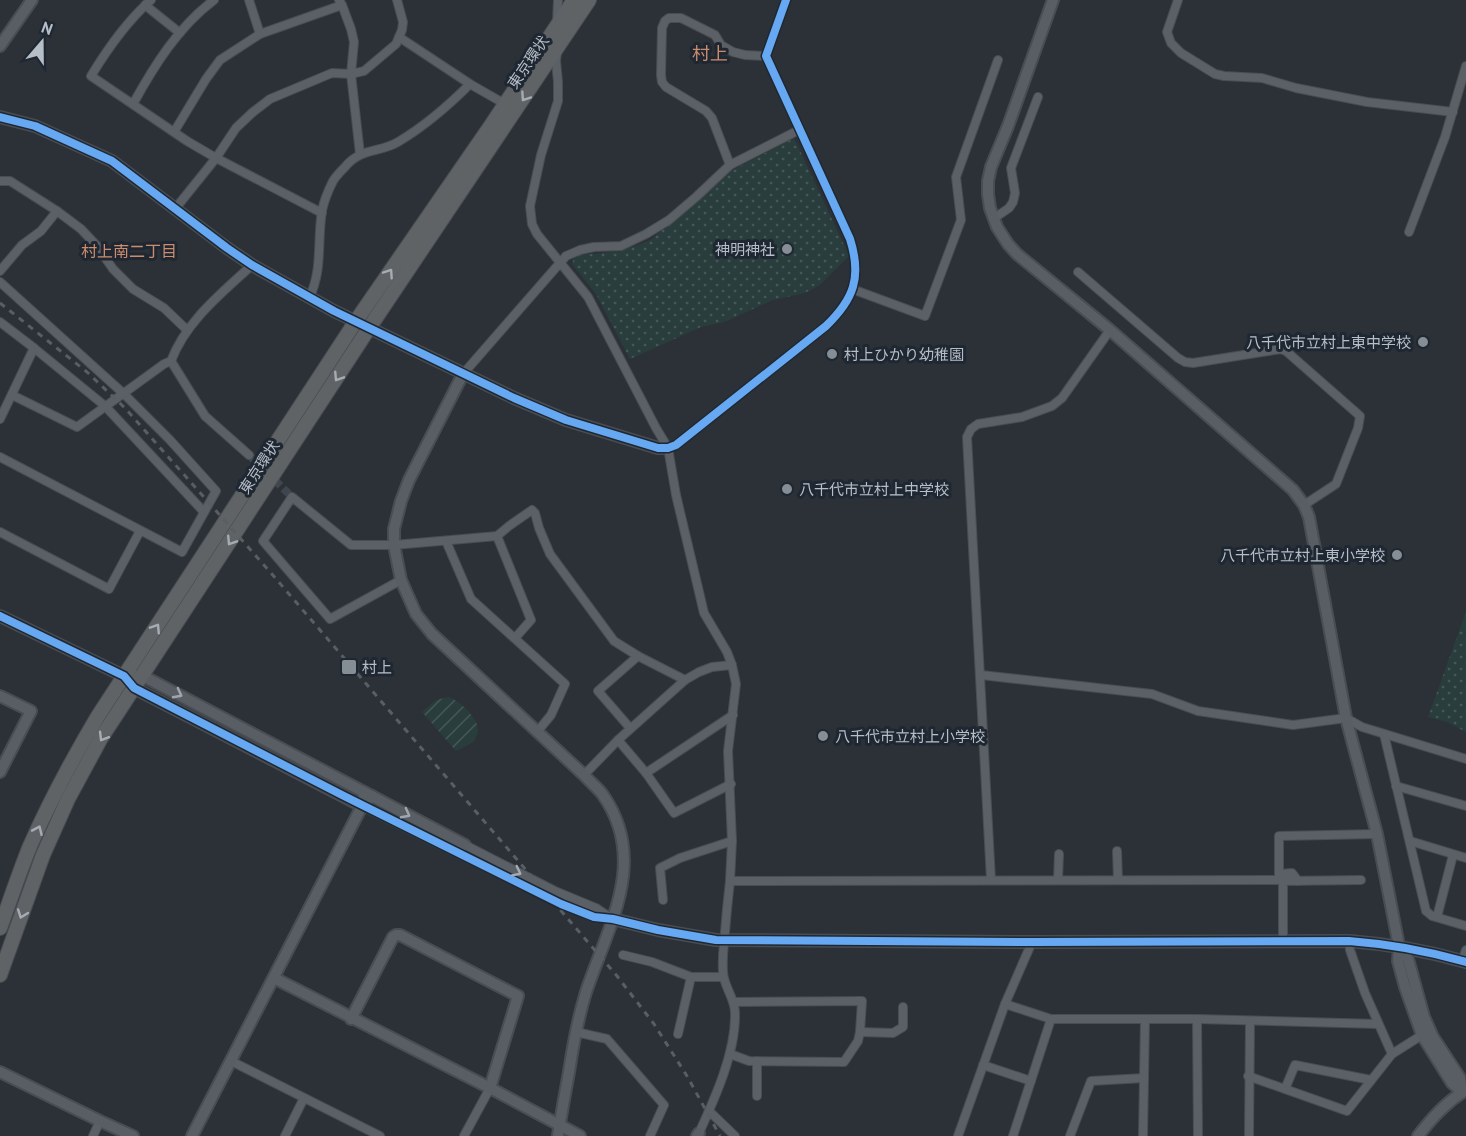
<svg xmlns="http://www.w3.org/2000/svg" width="1466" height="1136" viewBox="0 0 1466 1136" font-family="'PT Sans','Noto Sans JP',sans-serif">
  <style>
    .park { fill: url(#park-dots) }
    .garden { fill: url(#garden-furrows) }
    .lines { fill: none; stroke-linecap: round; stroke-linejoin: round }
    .street-tunnel { stroke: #40464d; stroke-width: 8; stroke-dasharray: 8 4; stroke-linecap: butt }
    .street-casing { stroke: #494d52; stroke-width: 10 }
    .secondary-casing { stroke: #494d52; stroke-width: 14 }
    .highway-casing { stroke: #484d53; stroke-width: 16 }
    .street { stroke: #5b6066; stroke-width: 8 }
    .secondary { stroke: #595e64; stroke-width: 10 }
    .highway { stroke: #606366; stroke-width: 14 }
    .rail { stroke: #595e63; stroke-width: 3; stroke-dasharray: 6 6; stroke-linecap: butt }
    .street-bridge-casing { stroke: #494d52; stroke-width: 10; stroke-linecap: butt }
    .street-bridge { stroke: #5b6066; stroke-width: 8 }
    .cycleway-casing { stroke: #1f2832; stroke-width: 11 }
    .cycleway { stroke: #66a8f1; stroke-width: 8 }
    .oneway { stroke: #a5acb4 }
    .oneway2 { stroke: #9fa6af }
    .oneway3 { stroke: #a4abb4 }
    .poi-dot { fill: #858d95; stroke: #1f2832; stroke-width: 2 }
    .labels { text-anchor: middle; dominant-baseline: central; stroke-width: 6; stroke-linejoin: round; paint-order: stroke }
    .street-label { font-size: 15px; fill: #b6bec8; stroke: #1f2832 }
    .poi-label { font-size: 15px; fill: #b6bec8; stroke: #1f2832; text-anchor: start }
    .neighbourhood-label { font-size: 16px; fill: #cd8c6b; stroke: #1f2832 }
    .quarter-label { font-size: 18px; fill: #cd8c6b; stroke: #1f2832 }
  </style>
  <defs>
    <pattern id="park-dots" width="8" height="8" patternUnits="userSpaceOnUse" patternTransform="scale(1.5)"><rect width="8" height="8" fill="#293d3d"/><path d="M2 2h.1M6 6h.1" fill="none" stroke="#465758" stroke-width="1.8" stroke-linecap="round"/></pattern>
    <pattern id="garden-furrows" width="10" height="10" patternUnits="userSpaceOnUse" patternTransform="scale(1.5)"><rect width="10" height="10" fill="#293d3d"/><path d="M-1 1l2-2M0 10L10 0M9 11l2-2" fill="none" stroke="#465758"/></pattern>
  </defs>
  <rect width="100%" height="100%" fill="#2b3137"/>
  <g class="park">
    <path d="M792,139l3,1 54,116 -29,29 -15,8 -32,7 -49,22 -23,5 -71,32 -34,-65 -24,-30 3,-9c27,-1 54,-4 77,-16l73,-65z"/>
    <path d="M1466,612v120l-19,-10 -19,-5z"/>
  </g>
  <path class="garden" d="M448,697c7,2 12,6 17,11 20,19 17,33 -9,43l-34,-39 14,-12z"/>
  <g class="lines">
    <path class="street-tunnel" d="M249,455l43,42"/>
    <g class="street-casing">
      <g id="street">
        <path d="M151,0c-25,22 -43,48 -60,76l96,65 29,17 106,55"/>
        <path d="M249,0l11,34"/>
        <path d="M339,0l3,5 9,24 3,13 -3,32 9,80"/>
        <path d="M1178,0l-11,32 4,11 10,10 34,21 9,2 38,2 34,10 71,14 86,10"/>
        <path d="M145,5l35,28"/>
        <path d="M557,22l1,-22"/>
        <path d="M399,37l71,47 35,20"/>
        <path d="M557,52l-1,9 2,21v19l-17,54 -11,51 2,18 5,10 51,63 68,131 12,20 8,47 28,118 23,39 5,13 4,19 -8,67 4,90 -2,40 -3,28"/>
        <path d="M133,104c21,-38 45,-77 81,-104"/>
        <path d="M174,132l32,-53 14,-19 40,-26 82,-29"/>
        <path d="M730,165l-18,-47 -6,-7 -40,-24 -4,-5 -1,-7 1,-47 3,-7 4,-3h12l34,17 6,10 12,7 12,3 21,1"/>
        <path d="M0,181h10l47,30 24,18 16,17 16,23 20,20 31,19 23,22"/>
        <path d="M175,209l41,-51 20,-30 17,-16 17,-13 62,-26 19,1 13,-3 32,-27 6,-14 1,-8 -6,-22"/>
        <path d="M993,219l16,-11 4,-6 2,-9 -4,-25 27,-71"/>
        <path d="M1409,232l36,-95 21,-71"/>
        <path d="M0,271l22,-26 19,-14 16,-20"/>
        <path d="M1078,272l100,86 7,4 8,1 88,-14 5,2 74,65 -2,12 -22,56 -32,21"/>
        <path d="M0,282l124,112 46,46 46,51 -34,61 -182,-95"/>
        <path d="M852,289l73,27 36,-96 -5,-43 42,-117"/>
        <path d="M309,298c14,-27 8,-58 13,-87 2,-11 6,-20 11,-30 3,-5 8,-10 12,-14 15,-19 34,-14 53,-25 27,-16 50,-36 72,-58"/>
        <path d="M0,322l34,26 71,58 99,106"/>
        <path d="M171,361l34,55 44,39"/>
        <path d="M463,374l103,-118 14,-6 14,-3 27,-1 25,-12 23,-14 27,-23 34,-32 69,-35"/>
        <path d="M12,395l65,32 87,-63 7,-3c15,-40 51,-68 81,-96"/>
        <path d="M0,419l34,-71"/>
        <path d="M668,448l8,-3 150,-119c28,-27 36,-49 24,-87l-84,-183 20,-56"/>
        <path d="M0,532l109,57 31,-58"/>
        <path d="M497,536l34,84 -16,18"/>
        <path d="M446,541l25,58 94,85 -14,31 -14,17"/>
        <path d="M401,580l-71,39 -67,-78 29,-44 59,48h43l103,-9 12,-10 23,-16 3,3 4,15 11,26 64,87 24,15 47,24"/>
        <path d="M981,675l171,19 46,17 95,14 53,-7 16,9 104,32"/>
        <path d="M630,728l-32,-37 40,-35"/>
        <path d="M1384,734l42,177 6,5 34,10"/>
        <path d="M618,740l28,33 28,40 57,-29"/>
        <path d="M646,773l87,-58"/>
        <path d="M584,775l34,-35 67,-60 14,-8 13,-5 20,-2"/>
        <path d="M1396,786l70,20"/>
        <path d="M362,806l199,98 33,13 19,2"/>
        <path d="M1410,841l56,17"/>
        <path d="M465,845l90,46 41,17 15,10"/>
        <path d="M1117,851l1,29"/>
        <path d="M1279,874l13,-1 6,8"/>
        <path d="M991,880l-24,-443 4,-8 7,-5 44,-7 30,-11 10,-8 48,-68"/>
        <path d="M1058,880l1,-26"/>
        <path d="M730,881l549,-1v-44l98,-2"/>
        <path d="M663,900l-3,-32 20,-10 52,-17"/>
        <path d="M1437,917l16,-62"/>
        <path d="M1283,941v-60l78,-1"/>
        <path d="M1349,941l1,9 15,43 27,61"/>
        <path d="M623,955l29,7 39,15h32"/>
        <path d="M1462,961l4,-11"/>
        <path d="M1005,1004l46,15h146l181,5"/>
        <path d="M1197,1019l1,117"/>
        <path d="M576,1032l31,7 57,66 -14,31"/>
        <path d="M860,1032l33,1 10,-6v-20"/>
        <path d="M678,1034l13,-57"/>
        <path d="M730,1054l19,7 95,1 14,-21 2,-9 2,-31 -128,1"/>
        <path d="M231,1061l149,75"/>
        <path d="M757,1061v35"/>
        <path d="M983,1065l48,16"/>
        <path d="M1248,1076l99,35 45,-57 30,-19"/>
        <path d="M1285,1089l10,-24 76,15"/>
        <path d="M709,1111l26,25"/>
        <path d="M699,1133c16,-35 37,-81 36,-120 0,-13 -8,-22 -11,-35 -2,-7 -1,-16 -1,-23"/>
        <path d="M93,1136l7,-15"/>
        <path d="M285,1136l19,-38"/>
        <path d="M464,1136l26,-48"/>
        <path d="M958,1136l47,-132 27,-62"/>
        <path d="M1013,1136l38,-117"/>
        <path d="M1070,1136l21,-55 53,-3"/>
        <path d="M1143,1136l2,-117"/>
        <path d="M1249,1136l1,-115"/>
      </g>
    </g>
    <g class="secondary-casing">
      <g id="secondary">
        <path d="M1053,0l-45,126 -17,41 -3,14v13l2,14 7,19 11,17 9,10 93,76 183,160 11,15 5,12 37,201 31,116 22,112 -1,15 7,26 17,48 30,48 10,9"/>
        <path d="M0,46l32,-46"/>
        <path d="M0,117l35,9 77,35 115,87 25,17 82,46 180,87 52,22 92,28h10"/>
        <path d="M463,374l-54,106 -8,21 -7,28v16l7,35 15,34 16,20 152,141c6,7 14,13 19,20 46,66 5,131 -17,197 -8,26 -13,53 -17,80 -4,22 -8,43 -11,64"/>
        <path d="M0,616l124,60 10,12 228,118 10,-10"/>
        <path d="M136,676l5,-1 324,170"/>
        <path d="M0,696l31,15 -31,61"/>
        <path d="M613,919l45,11 58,10 316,2 317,-1c40,3 79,10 117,21"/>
        <path d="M1399,946l9,13 16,58 9,20 27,41 2,14"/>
        <path d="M274,978l216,110 90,48"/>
        <path d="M351,1019l42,-82 3,-2h4l118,61 -28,92"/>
        <path d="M0,1072l100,49 33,15"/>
        <path d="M192,1136l170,-330 2,-14"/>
        <path d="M697,1136l2,-3"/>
        <path d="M1418,1136c14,-18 28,-34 48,-46"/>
      </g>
    </g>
    <g class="highway-casing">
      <g id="highway">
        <path d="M0,928c10,-27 19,-55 30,-82 20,-45 43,-88 68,-130l258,-395 136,-197 82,-124"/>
        <path d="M0,975l43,-120 25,-56 33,-61 268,-410 220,-328"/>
      </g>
    </g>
    <use href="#street" class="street"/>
    <use href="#secondary" class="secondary"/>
    <use href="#highway" class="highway"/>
    <path class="rail" d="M0,303l87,69 38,36 146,165 346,403 37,48 33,52 33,60"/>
    <g class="street-bridge-casing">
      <path id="street-bridge" d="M723,955l4,-46"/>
    </g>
    <use href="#street-bridge" class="street-bridge"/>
    <g class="cycleway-casing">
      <g id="cycleway">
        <path d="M0,117l35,9 77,35 115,87 25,17 82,46 180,87 52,22 92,28h10l8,-3 150,-119c28,-27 36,-49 24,-87l-84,-183 20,-56"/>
        <path d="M0,616l124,60 10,12 208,107 219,109 33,13 19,2 45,11 58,10 316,2 317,-1c40,3 79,10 117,21"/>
      </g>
    </g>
    <use href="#cycleway" class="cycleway"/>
  </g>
  <defs><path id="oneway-chevron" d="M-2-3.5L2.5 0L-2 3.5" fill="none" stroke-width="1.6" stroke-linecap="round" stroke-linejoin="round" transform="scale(1.5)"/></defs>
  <g class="oneway">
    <use href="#oneway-chevron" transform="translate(525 97) rotate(124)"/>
    <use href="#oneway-chevron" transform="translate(389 273) rotate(-56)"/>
    <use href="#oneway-chevron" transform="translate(338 377) rotate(123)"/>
    <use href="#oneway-chevron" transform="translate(231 541) rotate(123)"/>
    <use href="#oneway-chevron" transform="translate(156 628) rotate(-57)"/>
    <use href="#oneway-chevron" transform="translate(103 737) rotate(121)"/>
    <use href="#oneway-chevron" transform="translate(38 830) rotate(-66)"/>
    <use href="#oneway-chevron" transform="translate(22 914) rotate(110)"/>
  </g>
  <g class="oneway2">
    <use href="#oneway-chevron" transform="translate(178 694) rotate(28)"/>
    <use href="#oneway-chevron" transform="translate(406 814) rotate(28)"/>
  </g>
  <use class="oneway3" href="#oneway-chevron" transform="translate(517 872) rotate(27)"/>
  <g class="poi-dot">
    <circle cx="787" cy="249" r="6"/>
    <circle cx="1423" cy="342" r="6"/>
    <circle cx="832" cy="354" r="6"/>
    <circle cx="787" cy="489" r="6"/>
    <circle cx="1397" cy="555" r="6"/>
    <rect x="341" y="659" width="16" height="16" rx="3"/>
    <circle cx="823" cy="736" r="6"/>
  </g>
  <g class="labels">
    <g class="street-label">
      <text transform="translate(528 62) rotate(-56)">東京環状</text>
      <text transform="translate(259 467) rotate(-57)">東京環状</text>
    </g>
    <g class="poi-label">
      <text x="775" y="249" text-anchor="end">神明神社</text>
      <text x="1411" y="342" text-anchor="end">八千代市立村上東中学校</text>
      <text x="844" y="354">村上ひかり幼稚園</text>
      <text x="799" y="489">八千代市立村上中学校</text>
      <text x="1385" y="555" text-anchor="end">八千代市立村上東小学校</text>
      <text x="362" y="667">村上</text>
      <text x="835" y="736">八千代市立村上小学校</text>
    </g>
    <g class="neighbourhood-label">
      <text x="129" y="251">村上南二丁目</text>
    </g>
    <g class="quarter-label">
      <text x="710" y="53">村上</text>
    </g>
  </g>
  <g transform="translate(42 42) rotate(20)" stroke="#1f2832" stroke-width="4.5" paint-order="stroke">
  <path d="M0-4.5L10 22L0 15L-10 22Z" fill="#b6bec8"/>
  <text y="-9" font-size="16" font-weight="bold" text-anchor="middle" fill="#b6bec8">N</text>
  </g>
</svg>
